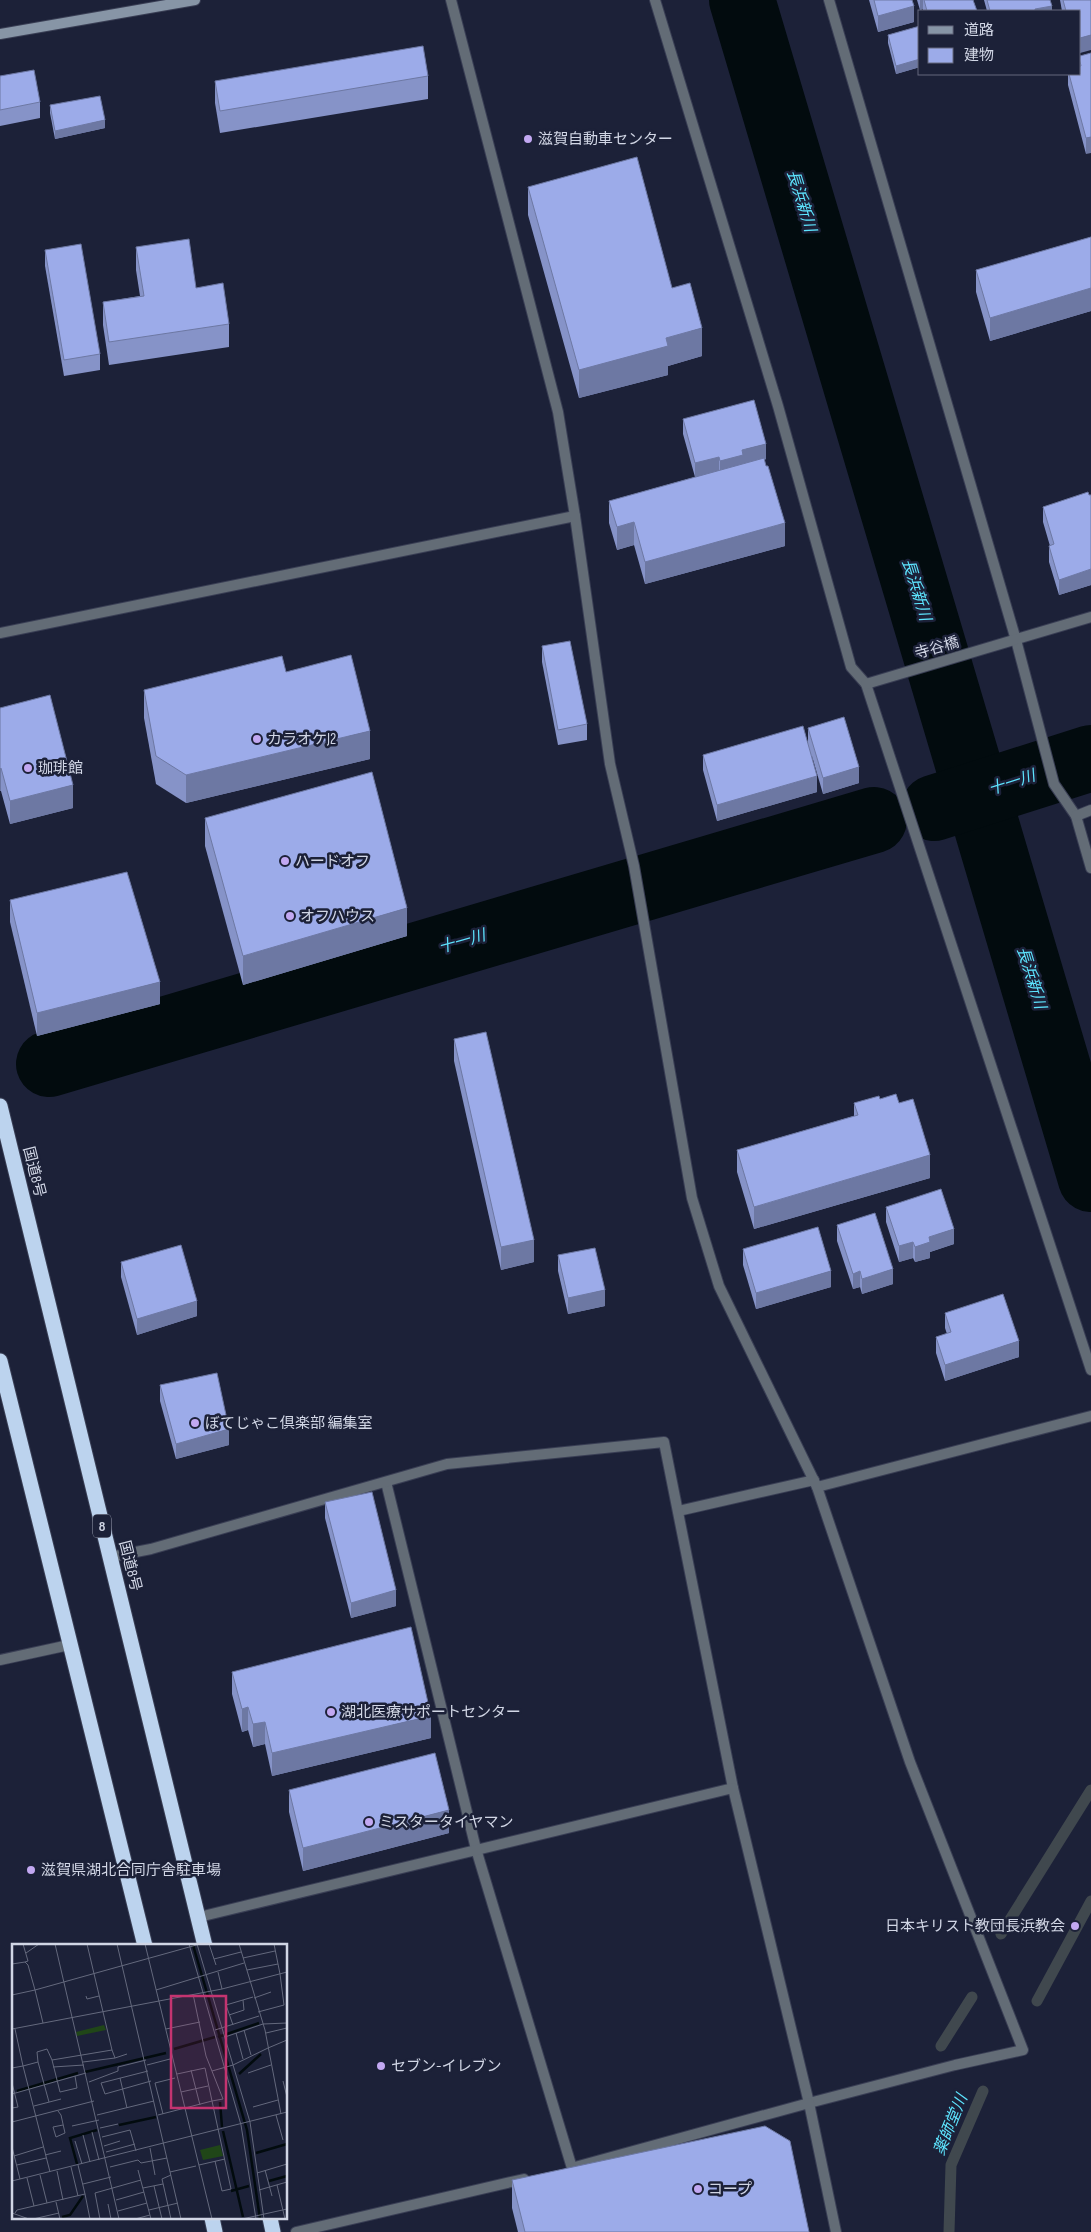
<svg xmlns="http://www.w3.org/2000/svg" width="1091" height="2232" viewBox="0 0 1091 2232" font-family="'Sofia Sans Condensed','Noto Sans JP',sans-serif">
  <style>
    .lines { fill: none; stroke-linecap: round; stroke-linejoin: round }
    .stream { stroke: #40484e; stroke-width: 11 }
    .river { stroke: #020b0e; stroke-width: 66 }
    .street-casing { stroke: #393e54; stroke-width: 12 }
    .secondary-casing { stroke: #393e54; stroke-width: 12 }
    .highway-casing { stroke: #393e54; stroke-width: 17 }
    .street { stroke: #636c76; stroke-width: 10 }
    .secondary { stroke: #8795a6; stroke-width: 10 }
    .highway { stroke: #bcd3ee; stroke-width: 15 }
    .wall { fill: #8693c8 }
    .shaded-wall { fill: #6d78a3 }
    .building { fill: #9cabe9; stroke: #6d78a3 }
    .poi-dot { fill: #c2a8f2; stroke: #1c2138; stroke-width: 2 }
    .labels { text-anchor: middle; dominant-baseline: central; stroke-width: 5; stroke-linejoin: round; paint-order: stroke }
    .shield { fill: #1c2138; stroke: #9ba0b1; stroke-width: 1 }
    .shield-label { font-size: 14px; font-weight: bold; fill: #d1d6e5 }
    .poi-label { font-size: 15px; fill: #d1d6e5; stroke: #1c2138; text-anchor: start }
    .street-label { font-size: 15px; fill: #d1d6e5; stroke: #1c2138 }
    .water-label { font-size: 16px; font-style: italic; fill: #5de4fe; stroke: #1c2138 }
    .inset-river { fill: none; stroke: #020b0e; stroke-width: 2.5 }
    .inset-road { fill: none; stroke: #64697d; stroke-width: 1 }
    .view { fill: #c43470; fill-opacity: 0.15; stroke: #c43470; stroke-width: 2.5 }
    .inset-edge { fill: none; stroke: #d1d6e5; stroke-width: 2.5 }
  </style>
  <rect width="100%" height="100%" fill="#1c2138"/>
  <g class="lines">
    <g class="stream">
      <path d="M1001,1934l90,-144"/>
      <path d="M1037,2001l54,-100"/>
      <path d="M941,2046l31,-49"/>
      <path d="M949,2232l2,-67 32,-74"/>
    </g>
    <g class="river">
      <path d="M742,0l349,1179"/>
      <path d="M934,808l157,-50"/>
      <path d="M49,1064l825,-244"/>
    </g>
    <g class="street-casing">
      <g id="street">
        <path d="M655,0l123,406 73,261 15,17 225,686"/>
        <path d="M829,0l187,640 38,144 22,32 15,52"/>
        <path d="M0,633l575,-117"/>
        <path d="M866,684l225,-67"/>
        <path d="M1076,816l15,-6"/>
        <path d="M386,1482l90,367 96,319"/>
        <path d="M817,1487l274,-71"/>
        <path d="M678,1511l136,-31"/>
        <path d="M110,1557l41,-8 296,-85 217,-22 69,346 76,315 146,-38 68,-15 -113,-288 -93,-275 -98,-201 -27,-88 -58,-332 -24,-102 -35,-248 -17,-104 -107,-412"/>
        <path d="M0,1660l69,-15"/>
        <path d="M199,1917l534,-129"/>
        <path d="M575,2167l234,-64 27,129"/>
        <path d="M296,2232l228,-53"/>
      </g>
    </g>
    <g class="secondary-casing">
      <path id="secondary" d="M0,34l195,-34"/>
    </g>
    <g class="highway-casing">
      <g id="highway">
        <path d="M0,1106l205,840"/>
        <path d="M0,1361l145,585"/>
        <path d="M212,2218l3,14"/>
        <path d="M270,2218l3,14"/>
      </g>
    </g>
    <use href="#street" class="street"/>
    <use href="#secondary" class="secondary"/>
    <use href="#highway" class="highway"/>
  </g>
  <g class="wall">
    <path d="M869,0h43l2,22 -36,10z"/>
    <path d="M917,0h56l4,11h-54v-2l-3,1z"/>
    <path d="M984,0h66l2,11h-65z"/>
    <path d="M1060,0h31l-11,11h-18z"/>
    <path d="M920,26v41l-24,7 -8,-31v-8z"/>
    <path d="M1091,53l-5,101 -18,-69v-11h12v-18z"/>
    <path d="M0,76l40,26v16l-40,8z"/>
    <path d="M428,76v23l-208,34 -5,-30v-22z"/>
    <path d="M50,105l55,23 -50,11 -5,-26z"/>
    <path d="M528,187l144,101 30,68 -34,10v9l-89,23 -51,-183z"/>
    <path d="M1091,237v74l-101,30 -14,-49v-22z"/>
    <path d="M136,247l60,41 33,36v23l-120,18 -6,-40v-23l37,-6 -4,-26z"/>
    <path d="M45,250l55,104v16l-36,6 -19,-110z"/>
    <path d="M683,419l83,40 -2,1 21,86 -140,38 -11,-39 -17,5 -8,-27v-22l86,-24 -12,-43z"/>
    <path d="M1089,495h2v90l-32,10 -10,-33v-16h1l-7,-24v-15z"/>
    <path d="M542,646l45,78v16l-29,5 -16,-83z"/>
    <path d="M286,672l84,87 -184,44 -30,-19 -12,-66v-28z"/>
    <path d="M0,708l73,100 -63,16 -9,-33h-1z"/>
    <path d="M808,728l51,55 -36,11 -11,-38 5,36 -100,29 -14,-51v-15l105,-12z"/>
    <path d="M205,818l202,118 -164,49 -38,-139z"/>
    <path d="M10,900l150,104 -123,32 -27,-114z"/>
    <path d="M454,1039l80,223 -33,8 -47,-209z"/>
    <path d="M880,1099l19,4 31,75 -176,51 -17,-57v-22l117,-34v-13z"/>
    <path d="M886,1207l68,37 -24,8v6l-15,4 -2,-4 -14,4 -13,-40z"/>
    <path d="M837,1225l56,59 -31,10 -2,-7 -7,2 -16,-48z"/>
    <path d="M743,1249l88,38 -75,22 -13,-44z"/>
    <path d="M558,1255l47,51 -37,8 -10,-43z"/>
    <path d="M121,1262l76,54 -60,19 -16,-58z"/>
    <path d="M945,1313l74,44 -74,24 -9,-28v-16l11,-3 -2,-6z"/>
    <path d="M160,1385l69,60 -53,14 -16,-58z"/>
    <path d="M325,1502l71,104 -45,12 -26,-100z"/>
    <path d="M232,1672l199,66 -159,38 -7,-32 -12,3 -5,-17 -6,2 -10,-38z"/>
    <path d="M289,1790l160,43 -146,38 -14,-59z"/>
    <path d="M512,2180l297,52h-291l-6,-24z"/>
  </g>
  <g class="shaded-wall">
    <path d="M920,0h3v9l-3,1z"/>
    <path d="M914,6v16l-36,10v-16z"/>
    <path d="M1052,6v5h-17v-2z"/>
    <path d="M1091,35v15l-11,3v-15z"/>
    <path d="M920,59v8l-24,7v-8z"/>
    <path d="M105,120v8l-50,11v-8z"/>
    <path d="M1091,137v16l-5,1v-16z"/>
    <path d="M1091,288v23l-101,30v-23z"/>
    <path d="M702,328v28l-34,10v9l-89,23v-28l87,-32z"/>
    <path d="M766,444v15l-23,7 -23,11v-16l22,-11z"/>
    <path d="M719,457v15l-24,6v-15z"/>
    <path d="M634,522v23l-17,5v-23z"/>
    <path d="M785,523v23l-140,38v-22z"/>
    <path d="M1091,569v16l-32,10v-15z"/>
    <path d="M370,731v28l-184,44v-28z"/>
    <path d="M859,767v16l-36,11v-16z"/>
    <path d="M1,768v23h-1v-22z"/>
    <path d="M817,776v16l-100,29v-16z"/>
    <path d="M73,785v23l-63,16v-23z"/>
    <path d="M407,908v28l-164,49v-29z"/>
    <path d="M160,982v22l-123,32v-23z"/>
    <path d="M930,1155v23l-176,51v-22z"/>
    <path d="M954,1229v15l-24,8v6l-15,4v-15l14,-10z"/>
    <path d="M534,1240v22l-33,8v-23z"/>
    <path d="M913,1242v16l-14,4v-16z"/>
    <path d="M893,1269v15l-31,10v-15z"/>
    <path d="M831,1271v16l-75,22v-16z"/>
    <path d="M860,1271v16l-7,2v-15z"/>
    <path d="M605,1290v16l-37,8v-16z"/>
    <path d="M197,1301v15l-60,19v-16z"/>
    <path d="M1019,1341v16l-74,24v-16z"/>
    <path d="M229,1429v16l-53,14v-15z"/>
    <path d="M396,1590v16l-45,12v-15z"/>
    <path d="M248,1707v23l-6,2v-23z"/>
    <path d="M431,1716v22l-159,38v-23z"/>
    <path d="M265,1722v22l-12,3v-23z"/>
    <path d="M449,1810v23l-146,38v-23z"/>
  </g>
  <g class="building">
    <path d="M874,0h38l2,6 -36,10z"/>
    <path d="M924,0h49l4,11h-50z"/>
    <path d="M987,0h63l2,6 -17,3v2h-45z"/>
    <path d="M1063,0h28v35l-11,3v-27h-14z"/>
    <path d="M920,26v33l-24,7 -8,-31z"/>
    <path d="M423,46l5,30 -208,35 -5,-30z"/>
    <path d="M1091,53v84l-5,1 -17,-64h11v-8h1l-1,-5v-5z"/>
    <path d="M34,70l6,32 -40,8v-34z"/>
    <path d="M100,96l5,24 -50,11 -5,-26z"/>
    <path d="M637,157l35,131 18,-5 12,45 -36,10 2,8 -89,24 -51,-183z"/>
    <path d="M1091,237v51l-101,30 -14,-48z"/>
    <path d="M189,239l7,49 27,-5 6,41 -120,18 -6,-40 41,-6 -8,-49z"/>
    <path d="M81,244l19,110 -36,6 -19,-110z"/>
    <path d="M754,400l12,44 -24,6 1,5 -23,6 -1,-4 -24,6 -12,-44z"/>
    <path d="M764,458l2,8h2l17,57 -140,39 -11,-40 -17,5 -8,-26z"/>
    <path d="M1088,492l1,3h2v74l-32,11 -10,-34 5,-2 -11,-37z"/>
    <path d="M570,641l17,83 -29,6 -16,-84z"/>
    <path d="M351,655l19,76 -184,44 -30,-19 -12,-66 138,-34 4,16z"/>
    <path d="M50,695l23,90 -63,16 -9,-33 -1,1v-61z"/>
    <path d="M844,717l15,50 -36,11 -15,-50z"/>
    <path d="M803,726l14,50 -100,29 -14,-50z"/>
    <path d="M372,772l35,136 -164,48 -38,-138z"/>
    <path d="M127,872l33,110 -123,31 -27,-113z"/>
    <path d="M486,1032l48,208 -33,7 -47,-208z"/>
    <path d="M896,1094l3,9 14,-4 17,56 -176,52 -17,-57 121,-35 -4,-12 25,-7 1,3z"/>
    <path d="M941,1189l13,40 -25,8 1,5 -15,5 -2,-5 -14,4 -13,-39z"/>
    <path d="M875,1213l18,56 -31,10 -2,-8 -7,3 -16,-49z"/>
    <path d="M818,1227l13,44 -75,22 -13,-44z"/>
    <path d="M181,1245l16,56 -60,18 -16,-57z"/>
    <path d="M595,1248l10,42 -37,8 -10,-43z"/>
    <path d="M1003,1294l16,47 -74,24 -9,-28 15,-5 -6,-19z"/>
    <path d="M217,1373l12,56 -53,15 -16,-59z"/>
    <path d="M372,1492l24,98 -45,13 -26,-101z"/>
    <path d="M411,1627l20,89 -159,37 -7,-31 -12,2 -5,-17 -6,2 -10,-37z"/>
    <path d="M435,1753l14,57 -146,38 -14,-58z"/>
    <path d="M765,2126l25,15 19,91h-284l-13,-52z"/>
  </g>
  <g class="poi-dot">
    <circle cx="528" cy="139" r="5"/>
    <circle cx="257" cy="739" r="5"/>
    <circle cx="28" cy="768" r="5"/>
    <circle cx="285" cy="861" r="5"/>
    <circle cx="290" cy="916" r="5"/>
    <circle cx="195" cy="1423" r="5"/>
    <circle cx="331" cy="1712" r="5"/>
    <circle cx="369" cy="1822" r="5"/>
    <circle cx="31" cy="1870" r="5"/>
    <circle cx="1075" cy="1926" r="5"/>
    <circle cx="381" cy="2066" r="5"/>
    <circle cx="698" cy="2189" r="5"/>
  </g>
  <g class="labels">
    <rect class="shield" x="93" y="1514.5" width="18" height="23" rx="4"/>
    <g class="shield-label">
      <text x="102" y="1526">8</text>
    </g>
    <g class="poi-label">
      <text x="538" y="139">滋賀自動車センター</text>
      <text x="267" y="739">カラオケJ2</text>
      <text x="38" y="768">珈琲館</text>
      <text x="295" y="861">ハードオフ</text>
      <text x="300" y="916">オフハウス</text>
      <text x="205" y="1423">ぼてじゃこ倶楽部 編集室</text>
      <text x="341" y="1712">湖北医療サポートセンター</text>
      <text x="379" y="1822">ミスタータイヤマン</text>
      <text x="41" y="1870">滋賀県湖北合同庁舎駐車場</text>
      <text x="1065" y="1926" text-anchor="end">日本キリスト教団長浜教会</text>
      <text x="391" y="2066">セブン-イレブン</text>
      <text x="708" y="2189">コープ</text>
    </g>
    <g class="street-label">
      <text transform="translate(937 648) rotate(-16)">寺谷橋</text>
      <text transform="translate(34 1172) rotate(76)">国道8号</text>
      <text transform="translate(130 1566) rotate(76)">国道8号</text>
    </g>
    <g class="water-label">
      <text transform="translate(801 201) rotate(73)">長浜新川</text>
      <text transform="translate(916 590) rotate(73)">長浜新川</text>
      <text transform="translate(1012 783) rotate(-18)">十一川</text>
      <text transform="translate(462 942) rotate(-16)">十一川</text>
      <text transform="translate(1031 978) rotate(73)">長浜新川</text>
      <text transform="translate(951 2125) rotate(-68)">薬師堂川</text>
    </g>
  </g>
  <g transform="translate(12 1944)">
    <rect width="275" height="275" fill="#1c2138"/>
    <path d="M92,81l2,5 -29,6 -1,-4zM208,201l3,11 -20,4 -3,-10z" fill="#204618"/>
    <path class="inset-river" d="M181,1l54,185 13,89M206,93l41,-14M162,105l41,-12M73,128l81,-19M227,130l22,-20M5,147l61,-18M208,158l2,25M107,181l37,-8M211,187l20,86M244,209l31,-9M65,220l-7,-26 27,-8M257,237l18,-5M219,247l18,-5M50,273l8,-2 13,-19"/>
    <path class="inset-road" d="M11,0l5,17 -3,1M43,0l64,275M75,0l25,106M105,0l64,275M133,0l67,275M177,0l52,181 15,94M185,0l53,178 14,97M197,0l7,21M227,0l26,86 16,84M262,0l6,30M14,9l13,-9M231,14l32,-7M202,15l27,-7M0,20l13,-2 3,3 7,25 165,-46M235,26l31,-6M206,28l4,17M144,46l88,-27M0,51l23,-5 8,33M74,52l1,3 12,-3M242,54l17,-6M246,68l26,-7 -4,-31M217,71l15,-5 -1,-10M221,81l-7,-20 27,-8M0,85l210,-40 65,-17M154,85l34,-7M203,86l44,-14M232,86l7,25M224,89l7,26M254,89l21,-5M213,93l38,-13 24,-1M256,104l19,-8M40,116l8,32 17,-4 -2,-12M26,118l11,40M71,118l32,-4M135,121l23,-6M41,123l31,-2M0,124l11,-2 -8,-37M179,126l9,35M136,127l-47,12 4,11 46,-13M200,127l21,-6 35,-17M236,129l23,-8M165,130l28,-6 7,33 11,-2 -17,-43 -13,-62M108,134l7,30M271,137l4,16M77,138l29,-11v-4l28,-7M0,139l6,24 -6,1M169,148l27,-6M0,150l74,-21M22,162l27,-7M241,163l25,-7M46,167l3,4 4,18 -9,4 -3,-10 10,-2M151,170l-8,-31 20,-5M85,171l57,-14M146,171l54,-14 19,88 -9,2 -7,-30M264,171l7,25M0,178l82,-21M60,182l27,-6M88,184l18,-4M80,188l7,28M71,191l7,27M90,193l28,-7 6,21M63,197l7,23M92,202l16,-5M0,203l8,32M138,204l5,27M94,208l29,-8M33,211l16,-4M2,212l29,-9M5,221l29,-7M66,221l7,29M187,221l26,-6M59,223l7,29M98,223l28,-7 3,3 26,-5M126,226l13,49M253,226l7,26M45,227l6,29M38,228l-27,-106 15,-4 -1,-10 10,-3 5,11 60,-10 3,8 12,-4M158,228l26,-6M245,229l30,-9M28,231l7,28M159,231l-9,4 9,40M15,234l7,28M0,237l275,-69M71,240l28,-7M265,241l8,34M142,242l8,33M131,244l20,-4M247,246l28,-8M104,256l28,-8M44,258l4,17M96,260l3,15M137,266l29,-7M106,267l29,-8M0,269l17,6M3,269l2,-3 68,-16 5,25M21,275l26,-6M88,275l-5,-26 46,-13M123,275l15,-4M230,275l45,-10"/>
    <path class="view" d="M159,52h55v112h-55z"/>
    <rect width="275" height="275" class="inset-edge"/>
  </g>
  <rect x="918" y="10" width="162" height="65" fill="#1c2138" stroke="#64697d"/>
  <rect x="928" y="26" width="25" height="8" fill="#8795a6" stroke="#64697d"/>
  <text x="964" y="35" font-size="15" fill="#d1d6e5">道路</text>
  <rect x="928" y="48" width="25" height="15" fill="#9cabe9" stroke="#64697d"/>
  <text x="964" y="60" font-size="15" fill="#d1d6e5">建物</text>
</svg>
